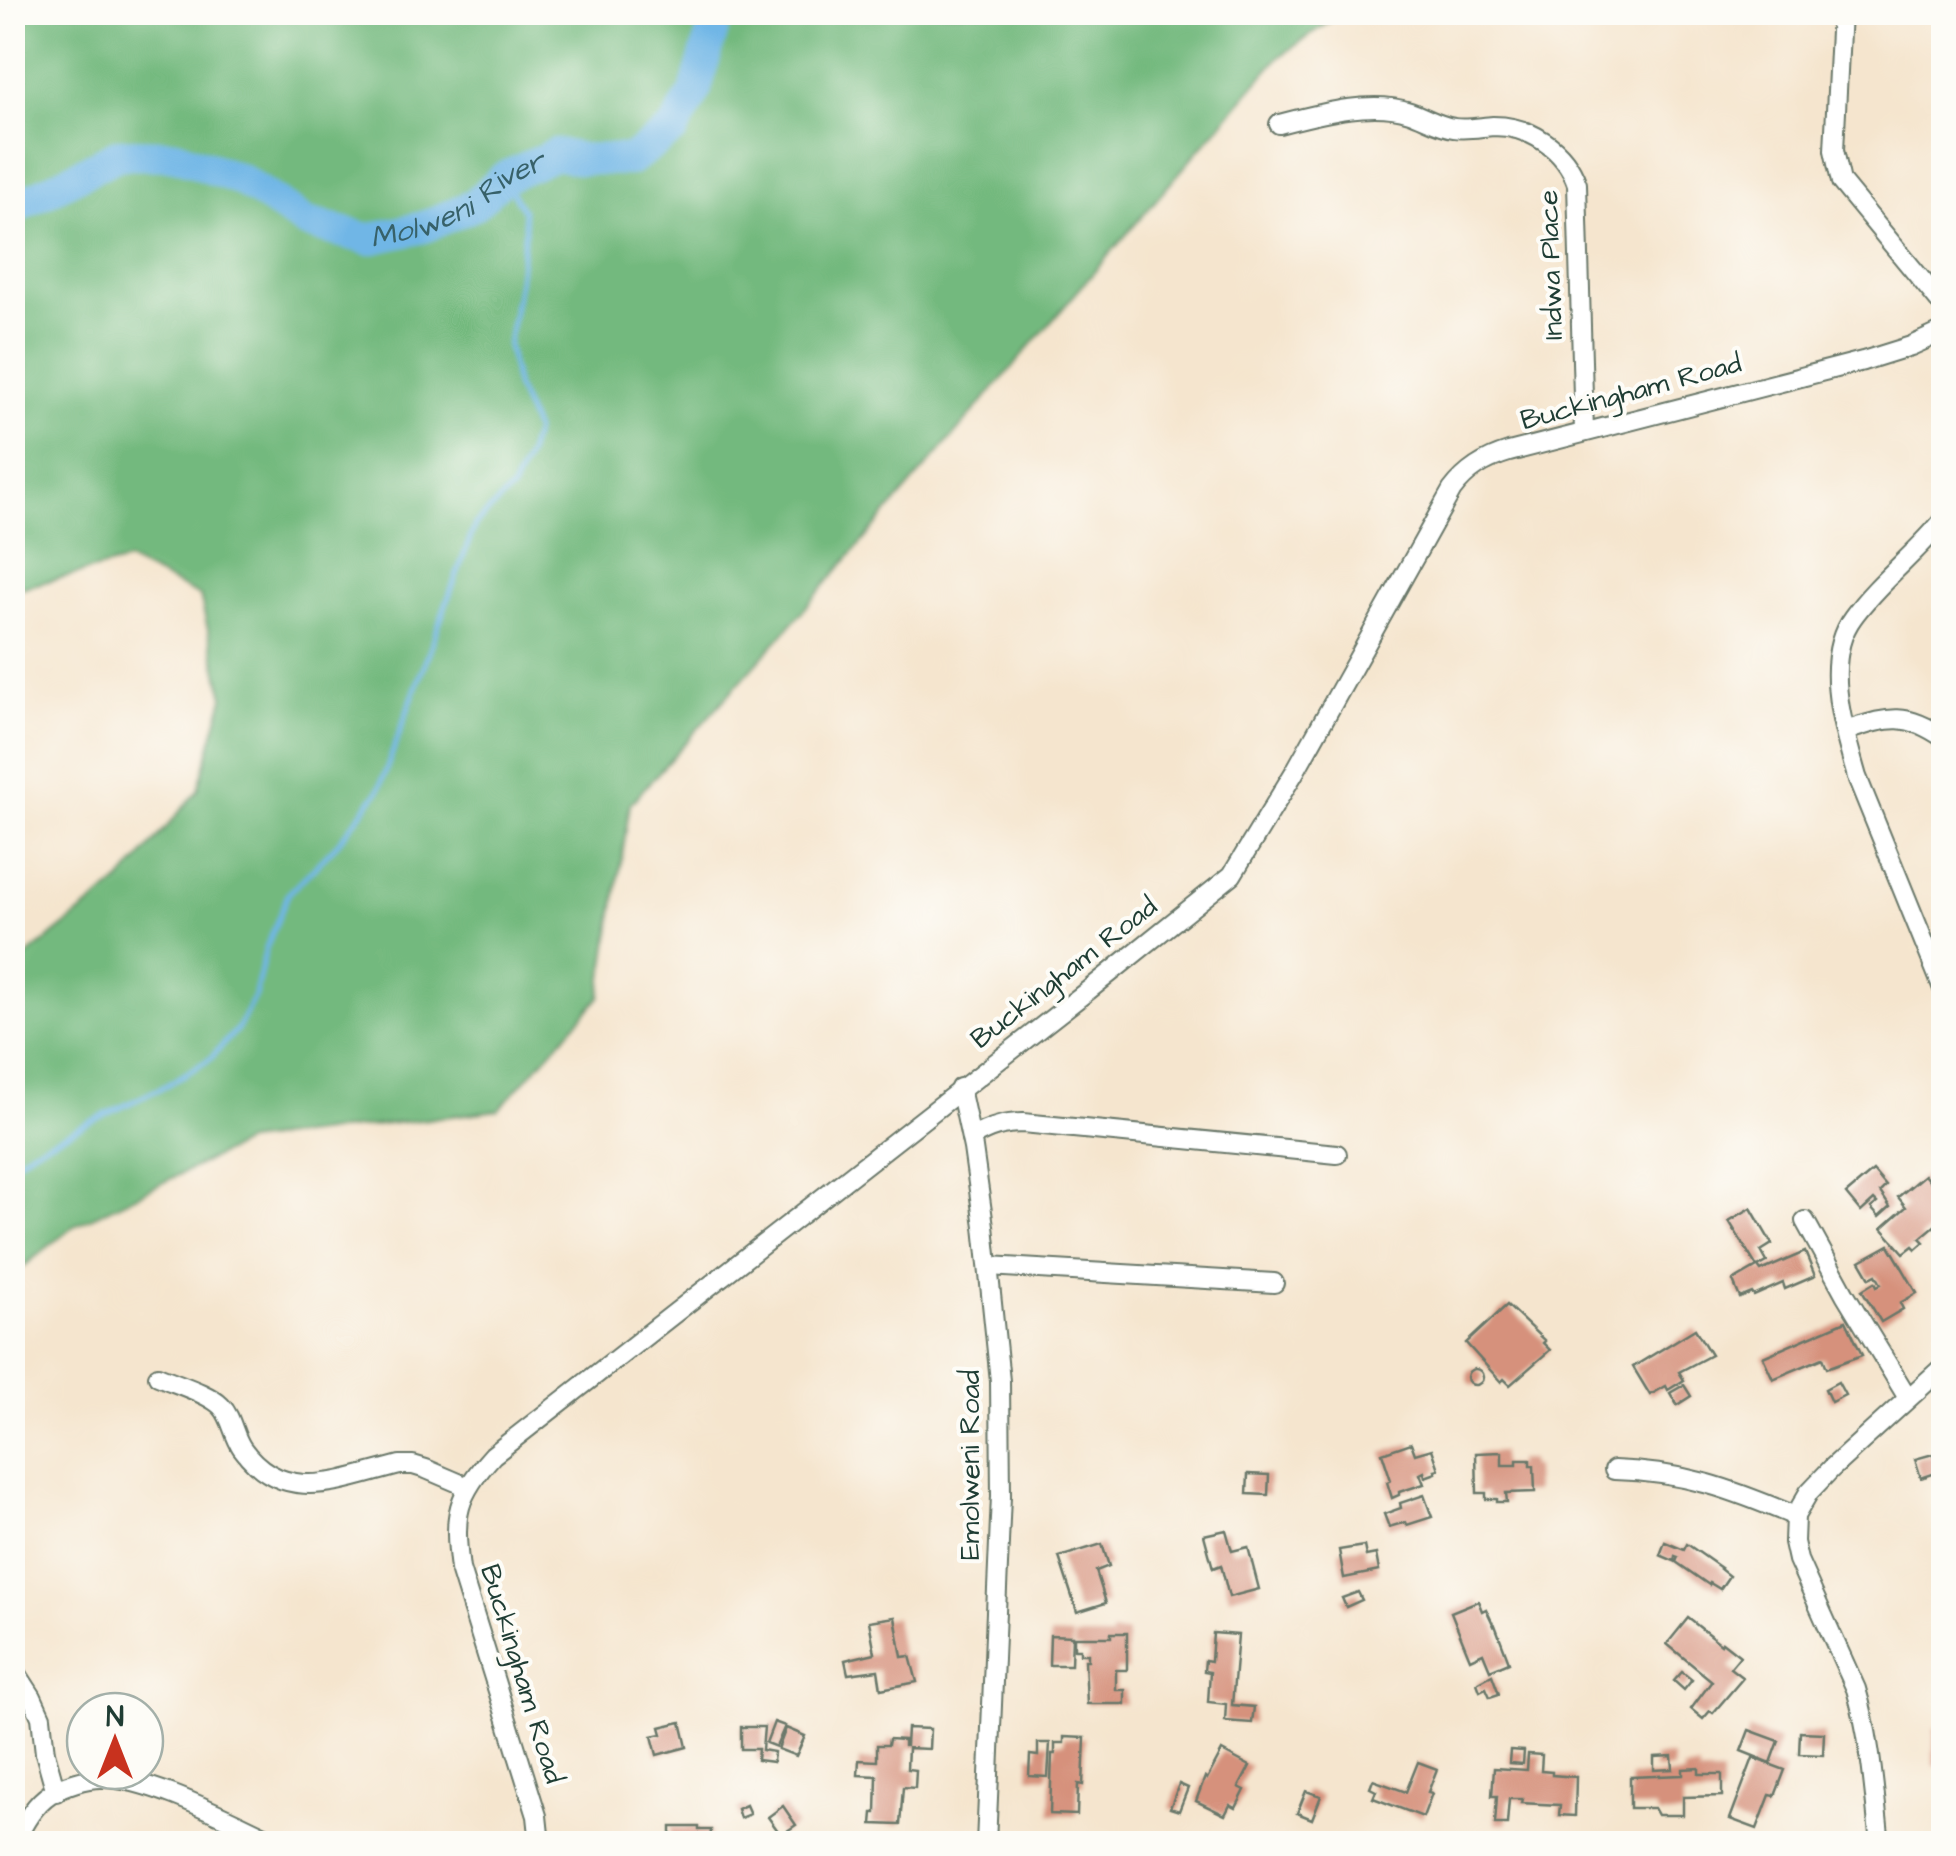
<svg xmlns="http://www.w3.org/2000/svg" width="1956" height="1856" viewBox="0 0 1956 1856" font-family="'Architects Daughter',sans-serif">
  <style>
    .forest { fill: #73b97e; stroke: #497b59; stroke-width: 2.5 }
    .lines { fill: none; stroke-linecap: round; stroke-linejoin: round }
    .stream { stroke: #6fb6e6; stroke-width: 5 }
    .river { stroke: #6fb6e6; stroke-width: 32 }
    .building { fill: #d6917b }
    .minor-casing { stroke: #6a786a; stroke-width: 22 }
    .minor { stroke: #fff; stroke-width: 18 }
    .labels { text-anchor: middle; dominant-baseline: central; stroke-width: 8; stroke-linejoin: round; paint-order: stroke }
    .street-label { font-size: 28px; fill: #1f3d34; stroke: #fdfcf7 }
    .water-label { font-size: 30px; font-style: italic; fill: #376169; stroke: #fdfcf7 }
  </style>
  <rect width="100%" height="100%" fill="#fdfcf7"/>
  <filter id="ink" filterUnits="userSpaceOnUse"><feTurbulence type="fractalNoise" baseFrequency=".01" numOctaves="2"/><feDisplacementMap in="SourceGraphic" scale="20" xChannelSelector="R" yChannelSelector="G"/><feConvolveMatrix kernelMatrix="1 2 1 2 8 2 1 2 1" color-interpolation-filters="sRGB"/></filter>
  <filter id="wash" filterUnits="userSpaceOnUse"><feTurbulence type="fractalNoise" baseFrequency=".0048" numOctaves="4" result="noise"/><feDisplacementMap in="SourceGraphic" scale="40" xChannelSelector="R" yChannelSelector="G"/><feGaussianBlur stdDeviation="2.25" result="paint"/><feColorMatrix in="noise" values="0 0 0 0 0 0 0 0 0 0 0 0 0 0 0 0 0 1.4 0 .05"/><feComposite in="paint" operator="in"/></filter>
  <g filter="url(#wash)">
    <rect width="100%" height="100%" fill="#f5e5ce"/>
    <path class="forest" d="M13,12h1328v1l-63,45 -496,577 -152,169 -30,193 -102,113 -252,32 -172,84 -61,49v-308l109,-87 76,-90 26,-93 -24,-101 -72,-35 -115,29z"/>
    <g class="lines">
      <path class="stream" d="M12,1165l20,-15 135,-65 43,-26 29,-32 16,-32 11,-47 22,-54 49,-50 41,-52 97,-267 37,-36 16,-35 7,-23 -19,-45 -8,-41 11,-64 6,-52 -2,-19 -20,-32"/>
      <path class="river" id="s1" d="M12,209l107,-55 57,1 65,25 66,43 62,16 55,-12 50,-22 29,-27 52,-24 26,5 49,1 43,-30 22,-38 23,-80"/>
    </g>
    <g id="blocks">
      <g class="building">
        <path d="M1873,1171l13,15 -6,6 10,15 -11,10 -8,-9 6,-5 -3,-3 -13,12 -15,-18z"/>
        <path d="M1924,1175l11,13 5,-4 4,3v20l-7,5 6,7 -23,19 4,4 -8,7 -3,-3 -9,7 -22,-25 24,-21 -8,-10z"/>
        <path d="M1751,1208l21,36 -11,7 6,11 -9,5 3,4 44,-19 10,24 -30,13 -2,-6 -29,13 -2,-3 -12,5 -7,-17 24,-14 -28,-46z"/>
        <path d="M1889,1245l28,48 -17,10 3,6 -22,13 -19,-32 13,-8 2,4 4,-2 -5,-9 -6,3 -10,-17z"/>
        <path d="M1507,1305l38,36 -2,2 7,7 -40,35 -6,-6 -3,3 -35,-39z"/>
        <path d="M1846,1321l16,34 -35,13 -4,-10 -50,21 -10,-22z"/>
        <path d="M1695,1329l16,26 -32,17 5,8 -16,10 -2,-4 -16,9 -17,-28z"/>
        <circle cx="1475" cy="1377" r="8"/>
        <path d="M1838,1382l7,13 -14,7 -6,-13z"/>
        <path d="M1684,1385l7,11 -14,9 -7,-12z"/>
        <path d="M1411,1443l4,11 17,-5 7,20 -4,1 1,3 -11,4 -1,-5 -4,2 4,10 -25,8v3l-7,3 -5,-16 4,-2 -9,-27z"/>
        <path d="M1502,1452v13h15v-5h13v6h4l1,26 -29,1 1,9h-10v-3h-11v-6h-9l-1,-40z"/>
        <path d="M1933,1454l6,18 -18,6 -6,-19z"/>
        <path d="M1248,1474l21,1 -1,20 -21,-1z"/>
        <path d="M1424,1495l8,22 -25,8 -1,-3 -17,5 -5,-13 17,-6 -1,-5z"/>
        <path d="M1226,1530l6,21 16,-4 11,42 -30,8 -8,-32 -8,3 -9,-33z"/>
        <path d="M1665,1542l19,8 3,-6 34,24 -1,1 9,7 -9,13 -10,-6 -1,2 -33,-23 2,-5 -3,-1 -1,5 -14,-6z"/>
        <path d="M1102,1544l7,22 -13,5 10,32 -29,9 -18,-55z"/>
        <path d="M1364,1546l2,10 10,-2 3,17 -35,7 -5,-28z"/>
        <path d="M1358,1592l4,8 -16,7 -4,-9z"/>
        <path d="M1478,1601l4,10 4,-2 8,17 1,-1 14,37 -19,8 -7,-17 -13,6 -19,-47z"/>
        <path d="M895,1617l7,40 8,-1 7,26 -36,7 -3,-19 -30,4 -3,-14 30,-7 -6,-32z"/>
        <path d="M1688,1618l33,26 1,-2 18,14 -10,12 13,10 -30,35 -3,-2 -7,8 -12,-10 21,-28 -45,-37z"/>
        <path d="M1111,1633h16v37h-11v20h9v14h-38l-2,-44h3v-6h-8v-5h-6v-12h37z"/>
        <path d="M1213,1633l25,2 -6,70 22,2 -2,16 -27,-2 1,-17 -18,-2 2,-30 -6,-1 1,-11 6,1z"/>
        <path d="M1050,1635l22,1 -1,29h-22z"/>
        <path d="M1682,1672l10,8 -8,10 -10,-9z"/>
        <path d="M1492,1675l7,19 -9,3 -4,-9 -6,3 -3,-8z"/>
        <path d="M681,1722l6,25 -30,8 -5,-19 10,-2 -2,-7z"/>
        <path d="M774,1722l11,4 -9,21 -10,-4z"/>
        <path d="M741,1727h23l-2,23 12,2 -1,10 -16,-2 1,-11h-17z"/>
        <path d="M786,1728l19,8 -9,20 -18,-7z"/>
        <path d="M907,1728l23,1 -1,20 -21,-1 -1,21 9,1 -1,18 -12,-1 -3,38 -28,-1 1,-11h3l1,-37 -19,-1 1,-15 18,1v-16h11l1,-6 15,1v6h2z"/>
        <path d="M1934,1728h10v38h-11z"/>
        <path d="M1749,1730l30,11 -8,22 -30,-12z"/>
        <path d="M1800,1732l24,1 -1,22 -24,-1z"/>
        <path d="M1064,1737l21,1 -2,47 -5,-1 -1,31 -27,-1 2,-60h3v-11h9z"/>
        <path d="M1038,1743h12l-2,34 -19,-1 1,-21 8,1z"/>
        <path d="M1510,1750l14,1 -1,13 -14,-1z"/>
        <path d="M1222,1751l28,15 -11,21 6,3 -9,18 -6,-3 -5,10 -29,-14 9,-24 2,2z"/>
        <path d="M1528,1754l14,1 -1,16 11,1v3l24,2 -1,39 -16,-1 1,-10 -39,-2 1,-4h-13l-2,25h-12l2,-28h-5l2,-28 33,2z"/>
        <path d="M1672,1756l1,13 -19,1v-13z"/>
        <path d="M1753,1758l32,12 -10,26 -5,-1 -13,34 -27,-10z"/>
        <path d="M1418,1762l19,7 -9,23 4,1 -9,24 -50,-19 3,-7 -6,-3 3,-8 33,12z"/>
        <path d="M1699,1768v6h23v22l-39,1v18h-25l-4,-7h-24v-31l53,-2v-6z"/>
        <path d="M1179,1784l9,4 -9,23 -9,-3z"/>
        <path d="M1306,1791l15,5 -9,23 -15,-6z"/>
        <path d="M746,1805l4,9 -10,4 -3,-9z"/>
        <path d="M783,1806l13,19 -15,10 -13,-18z"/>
        <path d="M671,1827h28v3h12l-1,14h-39z"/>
      </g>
    </g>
  </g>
  <g filter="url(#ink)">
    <use href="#blocks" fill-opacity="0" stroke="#6a786a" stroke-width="2.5"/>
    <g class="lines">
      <g class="minor-casing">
        <g id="minor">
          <path d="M1841,12l-7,138 7,32 103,125"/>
          <path d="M1279,124c39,-10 92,-25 131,-12 15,5 28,14 44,16 13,2 26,-1 39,-2 38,0 72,23 84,58l7,248"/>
          <path d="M1944,519c-28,35 -65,62 -91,98 -32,43 -9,114 4,160l87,214"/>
          <path d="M1845,731c42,-13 59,-21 99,7"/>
          <path d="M960,1088l13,60 11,78 16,155 1,115 -15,348"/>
          <path d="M971,1138c17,-10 32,-15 52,-15l314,31"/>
          <path d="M1805,1221l40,73 63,104"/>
          <path d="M989,1266l285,17"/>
          <path d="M158,1376c18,8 50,17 63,30 11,11 12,29 21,42 42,59 101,31 158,17h13l13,4 42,18"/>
          <path d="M1614,1470c71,2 117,19 181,46"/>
          <path d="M12,1666l20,31 9,20 4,36 11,39"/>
          <path d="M14,1844c8,-18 19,-39 36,-50 13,-9 36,-16 51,-16 50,-1 134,45 181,66"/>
          <path d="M540,1844l-3,-28 -77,-247c-7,-54 -4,-73 33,-114l597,-466 142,-114 62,-102 158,-283c15,-20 33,-31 57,-38l354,-91 48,-15 33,-15"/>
          <path d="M1880,1844c-6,-53 -9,-105 -24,-155l-58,-129 -4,-18 1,-26 14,-24 23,-24 112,-102"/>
        </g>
      </g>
      <use href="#minor" class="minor"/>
    </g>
  </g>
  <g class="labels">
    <g class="street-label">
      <text transform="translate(1551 265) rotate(-92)">Indwa Place</text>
      <text transform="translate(1631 392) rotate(-15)">Buckingham Road</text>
      <text transform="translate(1064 973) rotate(-38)">Buckingham Road</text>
      <text transform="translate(970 1465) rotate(-90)">Emolweni Road</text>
      <text transform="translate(522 1674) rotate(73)">Buckingham Road</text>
    </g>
    <g class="water-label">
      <text stroke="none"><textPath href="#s1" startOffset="488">Molweni River</textPath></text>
    </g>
  </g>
  <rect width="1956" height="1856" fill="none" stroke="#fdfcf7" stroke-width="50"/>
  <g transform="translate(115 1741)"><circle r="48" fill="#fdfcf7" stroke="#a4b0a9" stroke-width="2.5"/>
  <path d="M0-8L18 38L0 25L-18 38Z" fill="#c8321e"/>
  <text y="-15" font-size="28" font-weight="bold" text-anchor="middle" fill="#1f3d34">N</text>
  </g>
</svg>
